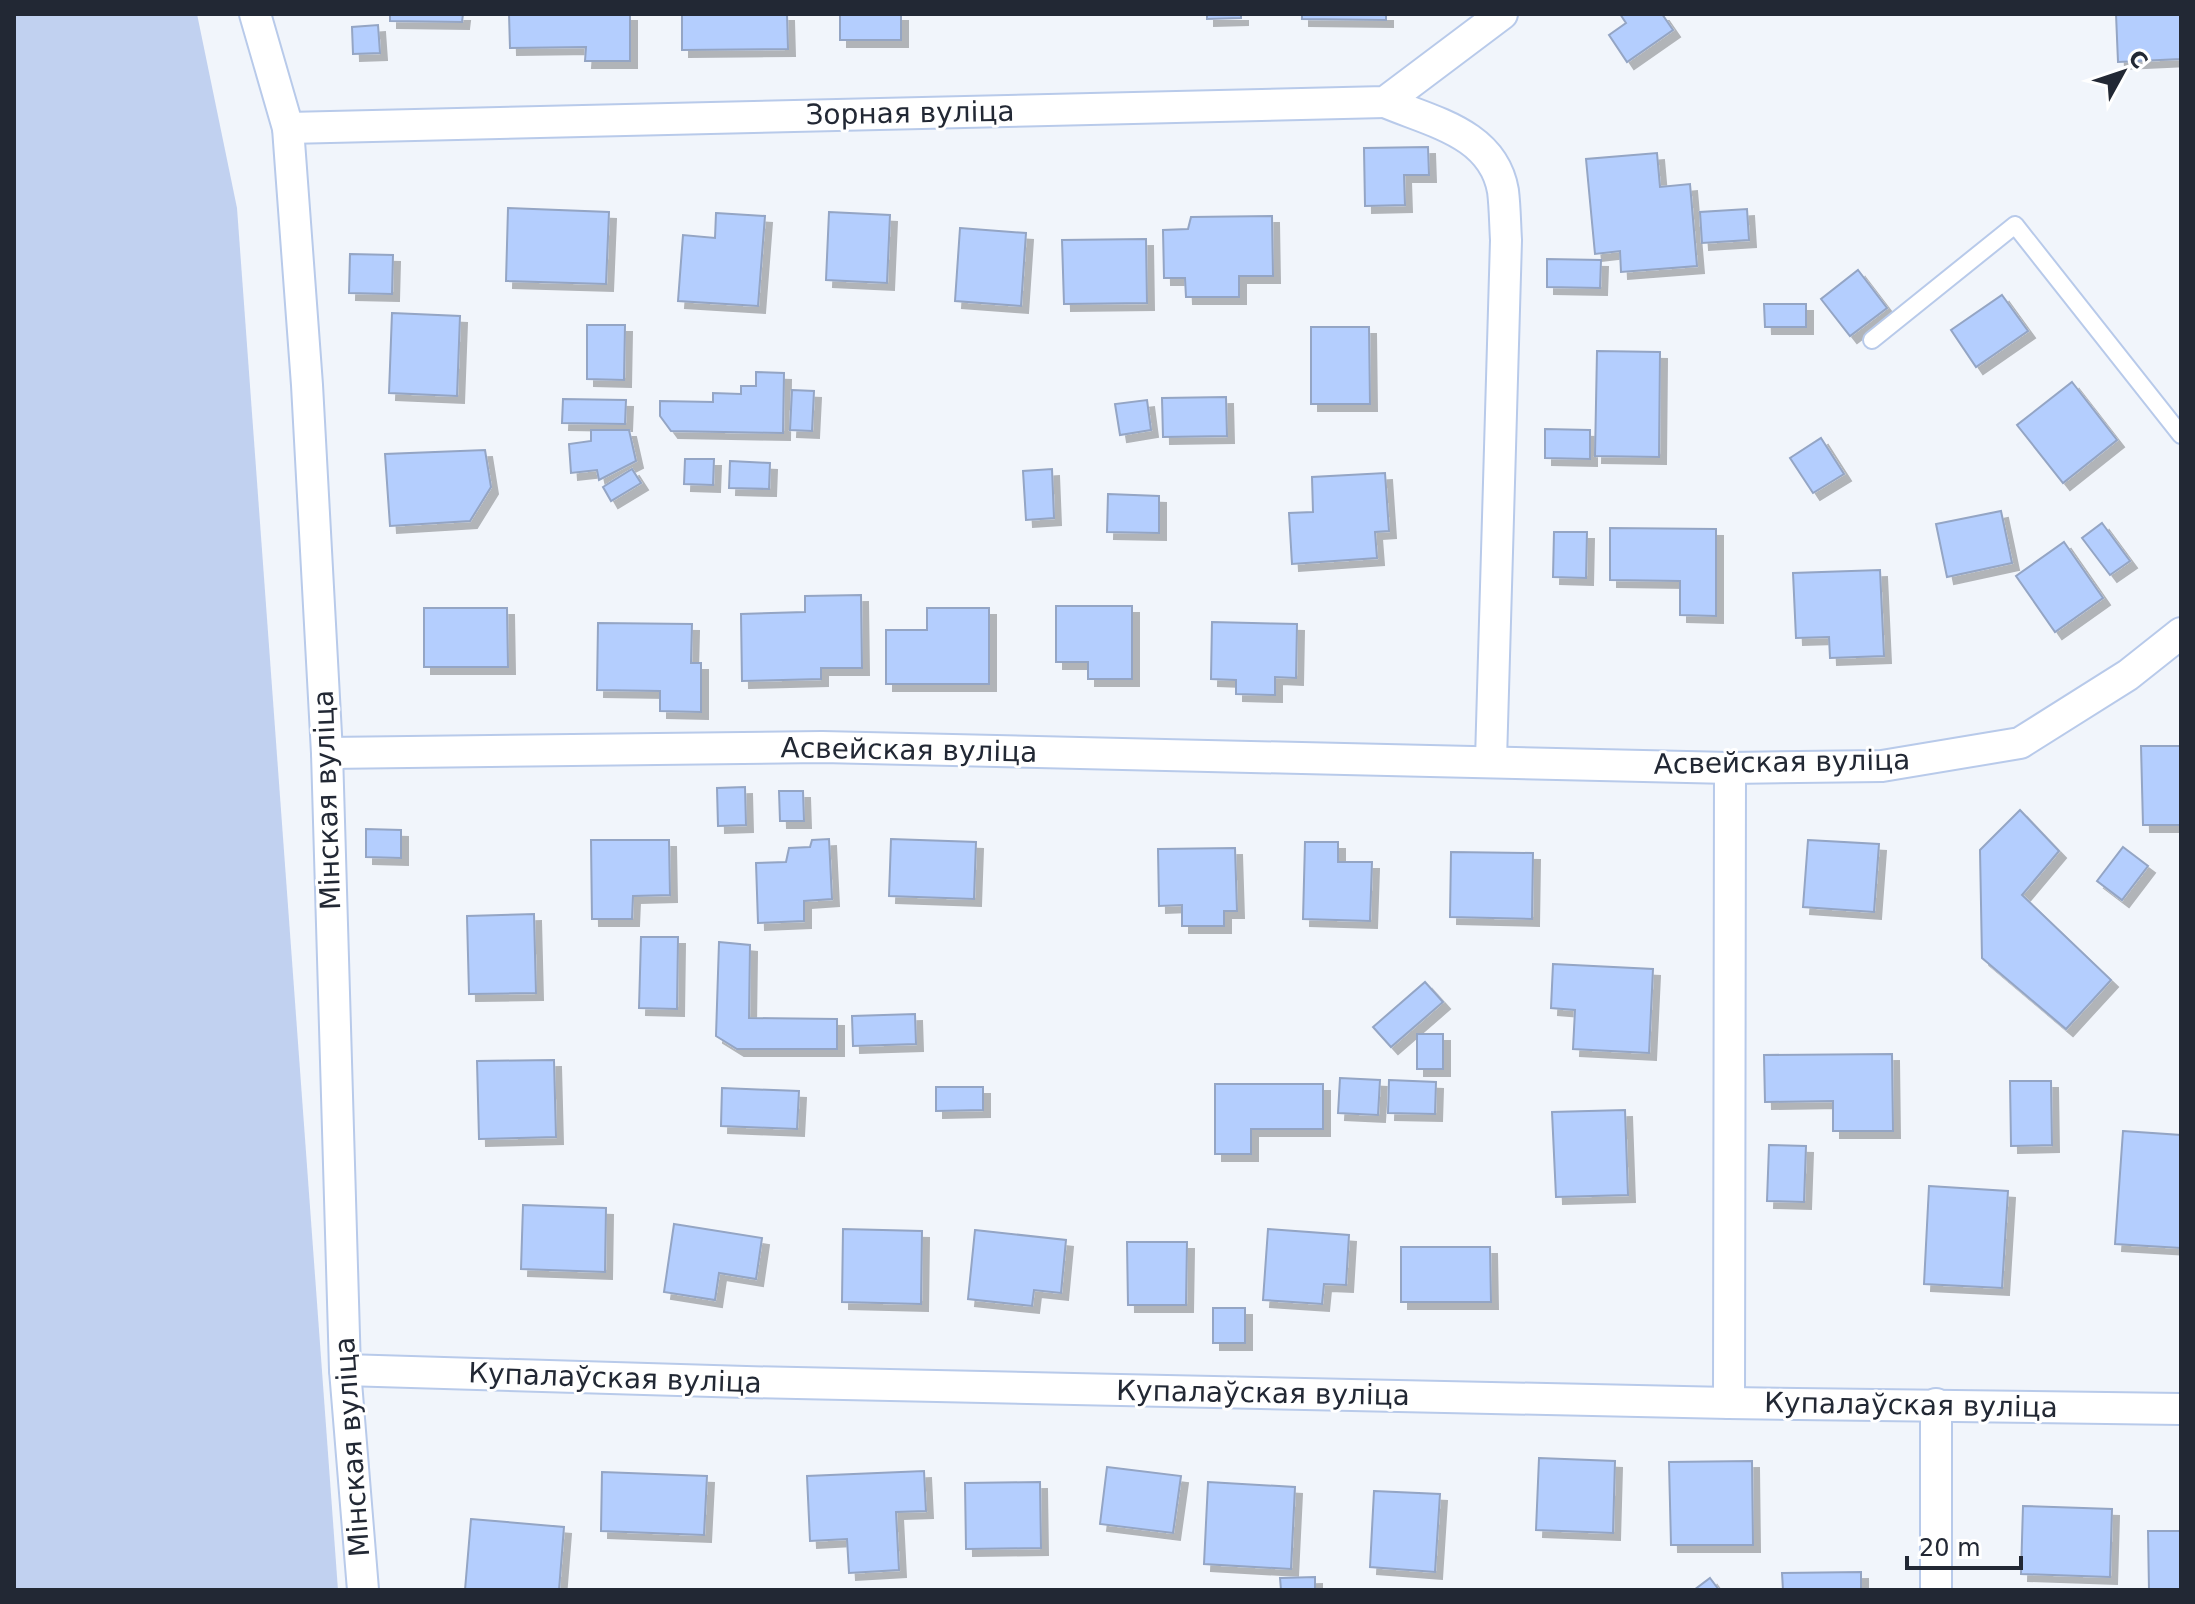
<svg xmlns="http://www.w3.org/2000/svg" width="2195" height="1604" viewBox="0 0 2195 1604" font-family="'DejaVu Sans',sans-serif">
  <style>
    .green { fill: #c1d1f0 }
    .building { fill: #b4cefe; stroke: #94a5c4; stroke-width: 2; filter: url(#shadow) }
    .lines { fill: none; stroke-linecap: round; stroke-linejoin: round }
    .lane-casing { stroke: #b8caea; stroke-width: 20 }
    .street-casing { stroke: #b8caea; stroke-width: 34 }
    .lane { stroke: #fff; stroke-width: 16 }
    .street { stroke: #fff; stroke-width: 30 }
    .labels { text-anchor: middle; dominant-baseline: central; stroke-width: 6; stroke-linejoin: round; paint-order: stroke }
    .street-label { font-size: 28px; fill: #222834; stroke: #fff }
  </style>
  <defs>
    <filter id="shadow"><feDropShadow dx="7" dy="7" stdDeviation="0" flood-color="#0004"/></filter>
  </defs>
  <rect width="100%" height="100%" fill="#f1f5fb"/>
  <path class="green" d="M14,14h183l40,194 101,1382h-324z"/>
  <g class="building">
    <path d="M390,14h73l-1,8 -72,-1z"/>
    <path d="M509,14h121v47h-45l1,-14 -76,1z"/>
    <path d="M682,14h105l1,35 -106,1z"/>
    <rect x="840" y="14" width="61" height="26"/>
    <path d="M1207,14h34v4l-34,1z"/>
    <path d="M1302,14h84v6l-84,-1z"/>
    <path d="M1620,14h42l11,16 -46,32 -18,-27 17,-12z"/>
    <path d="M2116,14h65v45l-63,3z"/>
    <path d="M378,25l2,28 -27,1 -1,-27z"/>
    <path d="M1428,147l1,28h-25l1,30 -40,1 -1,-58z"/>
    <path d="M1657,153l3,34 30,-3 7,82 -76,6 -1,-21 -25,3 -9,-95z"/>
    <path d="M508,208l101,4 -3,72 -100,-3z"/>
    <path d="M1747,209l2,31 -47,3 -2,-31z"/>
    <path d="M829,212l61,3 -3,68 -61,-3z"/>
    <path d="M716,213l49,3 -7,90 -80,-5 5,-66 32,3z"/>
    <path d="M1272,216l1,60h-34v21h-53l-1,-19h-21l-1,-48 25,-1 3,-12z"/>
    <path d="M960,228l66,5 -5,73 -66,-5z"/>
    <path d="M1146,239l1,64 -83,1 -2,-64z"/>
    <path d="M350,254l43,1 -1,39 -43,-1z"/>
    <path d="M1547,259l54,1 -1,28 -53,-1z"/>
    <path d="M1858,270l29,38 -37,28 -29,-37z"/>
    <path d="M2002,295l26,36 -52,36 -25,-37z"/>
    <path d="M1764,304h42v23h-41z"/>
    <path d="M392,313l68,3 -3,80 -68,-3z"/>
    <path d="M587,325h38l-1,55 -37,-1z"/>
    <path d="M1311,327h58l1,77h-59z"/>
    <path d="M1597,351l63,1 -1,105 -64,-1z"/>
    <path d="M756,372l28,1 -1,60 -112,-2 -11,-15v-15l53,1v-9l28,1v-8h15z"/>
    <path d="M2072,382l45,58 -54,43 -46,-58z"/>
    <path d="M792,390l22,1 -2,40 -22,-1z"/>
    <path d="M1226,397l1,39 -64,1 -1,-39z"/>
    <path d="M563,399l63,1 -1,24 -63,-1z"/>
    <path d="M1147,400l4,30 -31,5 -5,-31z"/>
    <path d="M1545,429l45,1v29l-45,-1z"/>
    <path d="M591,430h38l7,31 -37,19 -2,-10 -26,3 -2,-29 22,-3z"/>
    <path d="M1821,438l23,36 -31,19 -23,-35z"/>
    <path d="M485,450l6,37 -21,34 -80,5 -5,-72z"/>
    <path d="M685,459h29l-1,26 -29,-1z"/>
    <path d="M730,461l40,2 -1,26 -40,-1z"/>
    <path d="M632,469l9,14 -30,18 -8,-14z"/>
    <path d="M1052,469l2,49 -28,2 -3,-49z"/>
    <path d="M1385,473l4,58 -14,1 2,26 -85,6 -3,-51 24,-1 -1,-35z"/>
    <path d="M1108,494l51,2v37l-52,-1z"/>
    <path d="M2001,511l11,52 -65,14 -11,-53z"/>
    <path d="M2102,523l28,38 -20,14 -28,-37z"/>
    <path d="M1610,528l106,1v87l-36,-1v-34l-70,-1z"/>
    <path d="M1554,532h33l-1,46 -33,-1z"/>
    <path d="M2064,542l39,56 -48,34 -39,-56z"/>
    <path d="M1880,570l4,86 -54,2 -1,-21 -33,1 -3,-65z"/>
    <path d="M861,595l1,73h-41v11l-79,2 -1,-67 64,-2v-16z"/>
    <path d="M1056,606h76v73h-44v-17h-32z"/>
    <path d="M424,608h83l1,59h-84z"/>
    <path d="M927,608h62v76h-103v-54h41z"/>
    <path d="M1212,622l85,2 -1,54 -21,-1v18l-39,-1v-14l-25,-1z"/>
    <path d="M598,623l94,1 -1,39h10v49l-41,-1v-20l-63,-1z"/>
    <path d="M2141,746h40v79h-38z"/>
    <path d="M745,787l1,38 -28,1 -1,-38z"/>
    <path d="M779,791h24l1,30h-24z"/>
    <path d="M2020,810l39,41 -37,44 89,85 -45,49 -84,-71 -2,-108z"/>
    <path d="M366,829l35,1v28l-35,-1z"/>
    <path d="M829,839l3,60 -28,2v20l-46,2 -2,-60 30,-1 3,-14 21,-1 2,-7z"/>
    <path d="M891,839l85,3 -2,57 -85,-3z"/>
    <path d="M591,840h78l1,55 -37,1 -1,23h-40z"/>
    <path d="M1808,840l71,4 -5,68 -71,-5z"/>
    <path d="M1305,842h33v20h34l-2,59 -67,-2z"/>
    <path d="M2123,847l25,19 -26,34 -25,-19z"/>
    <path d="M1235,848l2,63h-13v15h-42v-21l-23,1 -1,-57z"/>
    <path d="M1451,852l82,1 -1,66 -82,-2z"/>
    <path d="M534,914l2,79 -67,1 -2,-78z"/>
    <path d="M641,937h37l-1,72 -38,-1z"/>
    <path d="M719,942l31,3 -1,73 88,1v30h-100l-21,-13z"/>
    <path d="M1553,964l100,5 -4,84 -76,-4 2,-39 -24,-2z"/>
    <path d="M1425,982l18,20 -52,45 -18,-20z"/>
    <path d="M915,1014l1,30 -63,2 -1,-30z"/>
    <rect x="1417" y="1034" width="26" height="35"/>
    <path d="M1892,1054l1,77h-60v-30l-68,1 -1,-47z"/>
    <path d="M554,1060l2,77 -77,2 -2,-78z"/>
    <path d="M1340,1078l40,2 -2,35 -40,-2z"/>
    <path d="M1389,1080l47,2 -1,32 -47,-1z"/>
    <path d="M2010,1081h41l1,64 -41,1z"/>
    <path d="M1215,1084h108v45h-72v25h-36z"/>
    <path d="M936,1087h47v23l-47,1z"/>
    <path d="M722,1088l77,3 -2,38 -76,-3z"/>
    <path d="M1625,1110l3,85 -72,2 -4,-85z"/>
    <path d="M2123,1131l58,4v113l-66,-4z"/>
    <path d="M1769,1145l37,1 -2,56 -37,-1z"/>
    <path d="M1929,1186l79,5 -6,97 -78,-4z"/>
    <path d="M523,1205l83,3 -1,64 -84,-3z"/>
    <path d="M674,1224l88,14 -6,41 -37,-6 -4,27 -51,-8z"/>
    <path d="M843,1229l79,2 -1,73 -79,-2z"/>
    <path d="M1268,1229l81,6 -3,50 -22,-1 -2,20 -59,-4z"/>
    <path d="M975,1230l91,10 -5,53 -27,-3 -2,16 -64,-7z"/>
    <path d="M1127,1242h60l-1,63h-58z"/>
    <path d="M1401,1247h89l1,55h-90z"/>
    <rect x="1213" y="1308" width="32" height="35"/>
    <path d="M1539,1458l76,3 -2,72 -77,-3z"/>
    <path d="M1752,1461l1,84h-82l-2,-83z"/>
    <path d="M1107,1467l74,9 -8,57 -73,-9z"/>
    <path d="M924,1471l2,40 -30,1 3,58 -50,3 -2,-34 -37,2 -3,-65z"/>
    <path d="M602,1472l105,4 -3,59 -103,-4z"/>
    <path d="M1040,1482l1,66 -75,1 -1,-66z"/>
    <path d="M1208,1482l87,5 -4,82 -87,-5z"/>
    <path d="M1374,1491l66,3 -5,78 -65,-5z"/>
    <path d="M2023,1506l89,3 -2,68 -89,-3z"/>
    <path d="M471,1519l93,8 -5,63h-94z"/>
    <path d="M2148,1531h33v59h-32z"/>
    <path d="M1861,1572v18h-78l-1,-17z"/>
    <path d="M1315,1577v13h-34l-1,-12z"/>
    <path d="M1710,1578l9,12h-25z"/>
  </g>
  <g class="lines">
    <g class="lane-casing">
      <path id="lane" d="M1872,340l143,-115 166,210"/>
    </g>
    <g class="street-casing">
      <g id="street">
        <path d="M255,14l33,114 19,257 20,368 18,617 18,220"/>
        <path d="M1385,102c47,20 108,31 118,89 2,16 2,33 3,49l-15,520"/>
        <path d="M288,128l1097,-26 117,-88"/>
        <path d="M327,753l495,-6 908,21 152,-2 138,-23 108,-68 53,-42"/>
        <path d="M345,1370l401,12 983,21 452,6"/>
        <path d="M1729,1403l1,-635"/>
        <path d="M1936,1404v186"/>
      </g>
    </g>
    <use href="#lane" class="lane"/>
    <use href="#street" class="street"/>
  </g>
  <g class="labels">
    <g class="street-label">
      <text transform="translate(910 113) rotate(-1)">Зорная вуліца</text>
      <text transform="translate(909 750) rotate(1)">Асвейская вуліца</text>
      <text transform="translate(1782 762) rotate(-1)">Асвейская вуліца</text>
      <text transform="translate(327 800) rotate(-92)">Мінская вуліца</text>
      <text transform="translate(615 1378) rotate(2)">Купалаўская вуліца</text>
      <text transform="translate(1263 1393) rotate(1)">Купалаўская вуліца</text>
      <text transform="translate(1911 1405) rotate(1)">Купалаўская вуліца</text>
      <text transform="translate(352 1447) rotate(-94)">Мінская вуліца</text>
    </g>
  </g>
  <rect width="2195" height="1604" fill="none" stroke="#222834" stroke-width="32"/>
  <g transform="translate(2123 72) rotate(50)" stroke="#ffffff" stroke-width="6" paint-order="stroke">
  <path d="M0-6L14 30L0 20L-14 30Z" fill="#222834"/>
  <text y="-12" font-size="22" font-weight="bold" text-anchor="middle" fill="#222834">С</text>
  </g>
  <path d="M1907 1556v12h114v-12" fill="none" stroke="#222834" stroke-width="4"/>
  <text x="1919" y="1556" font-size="24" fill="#222834" stroke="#ffffff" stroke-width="6" paint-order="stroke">20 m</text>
</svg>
